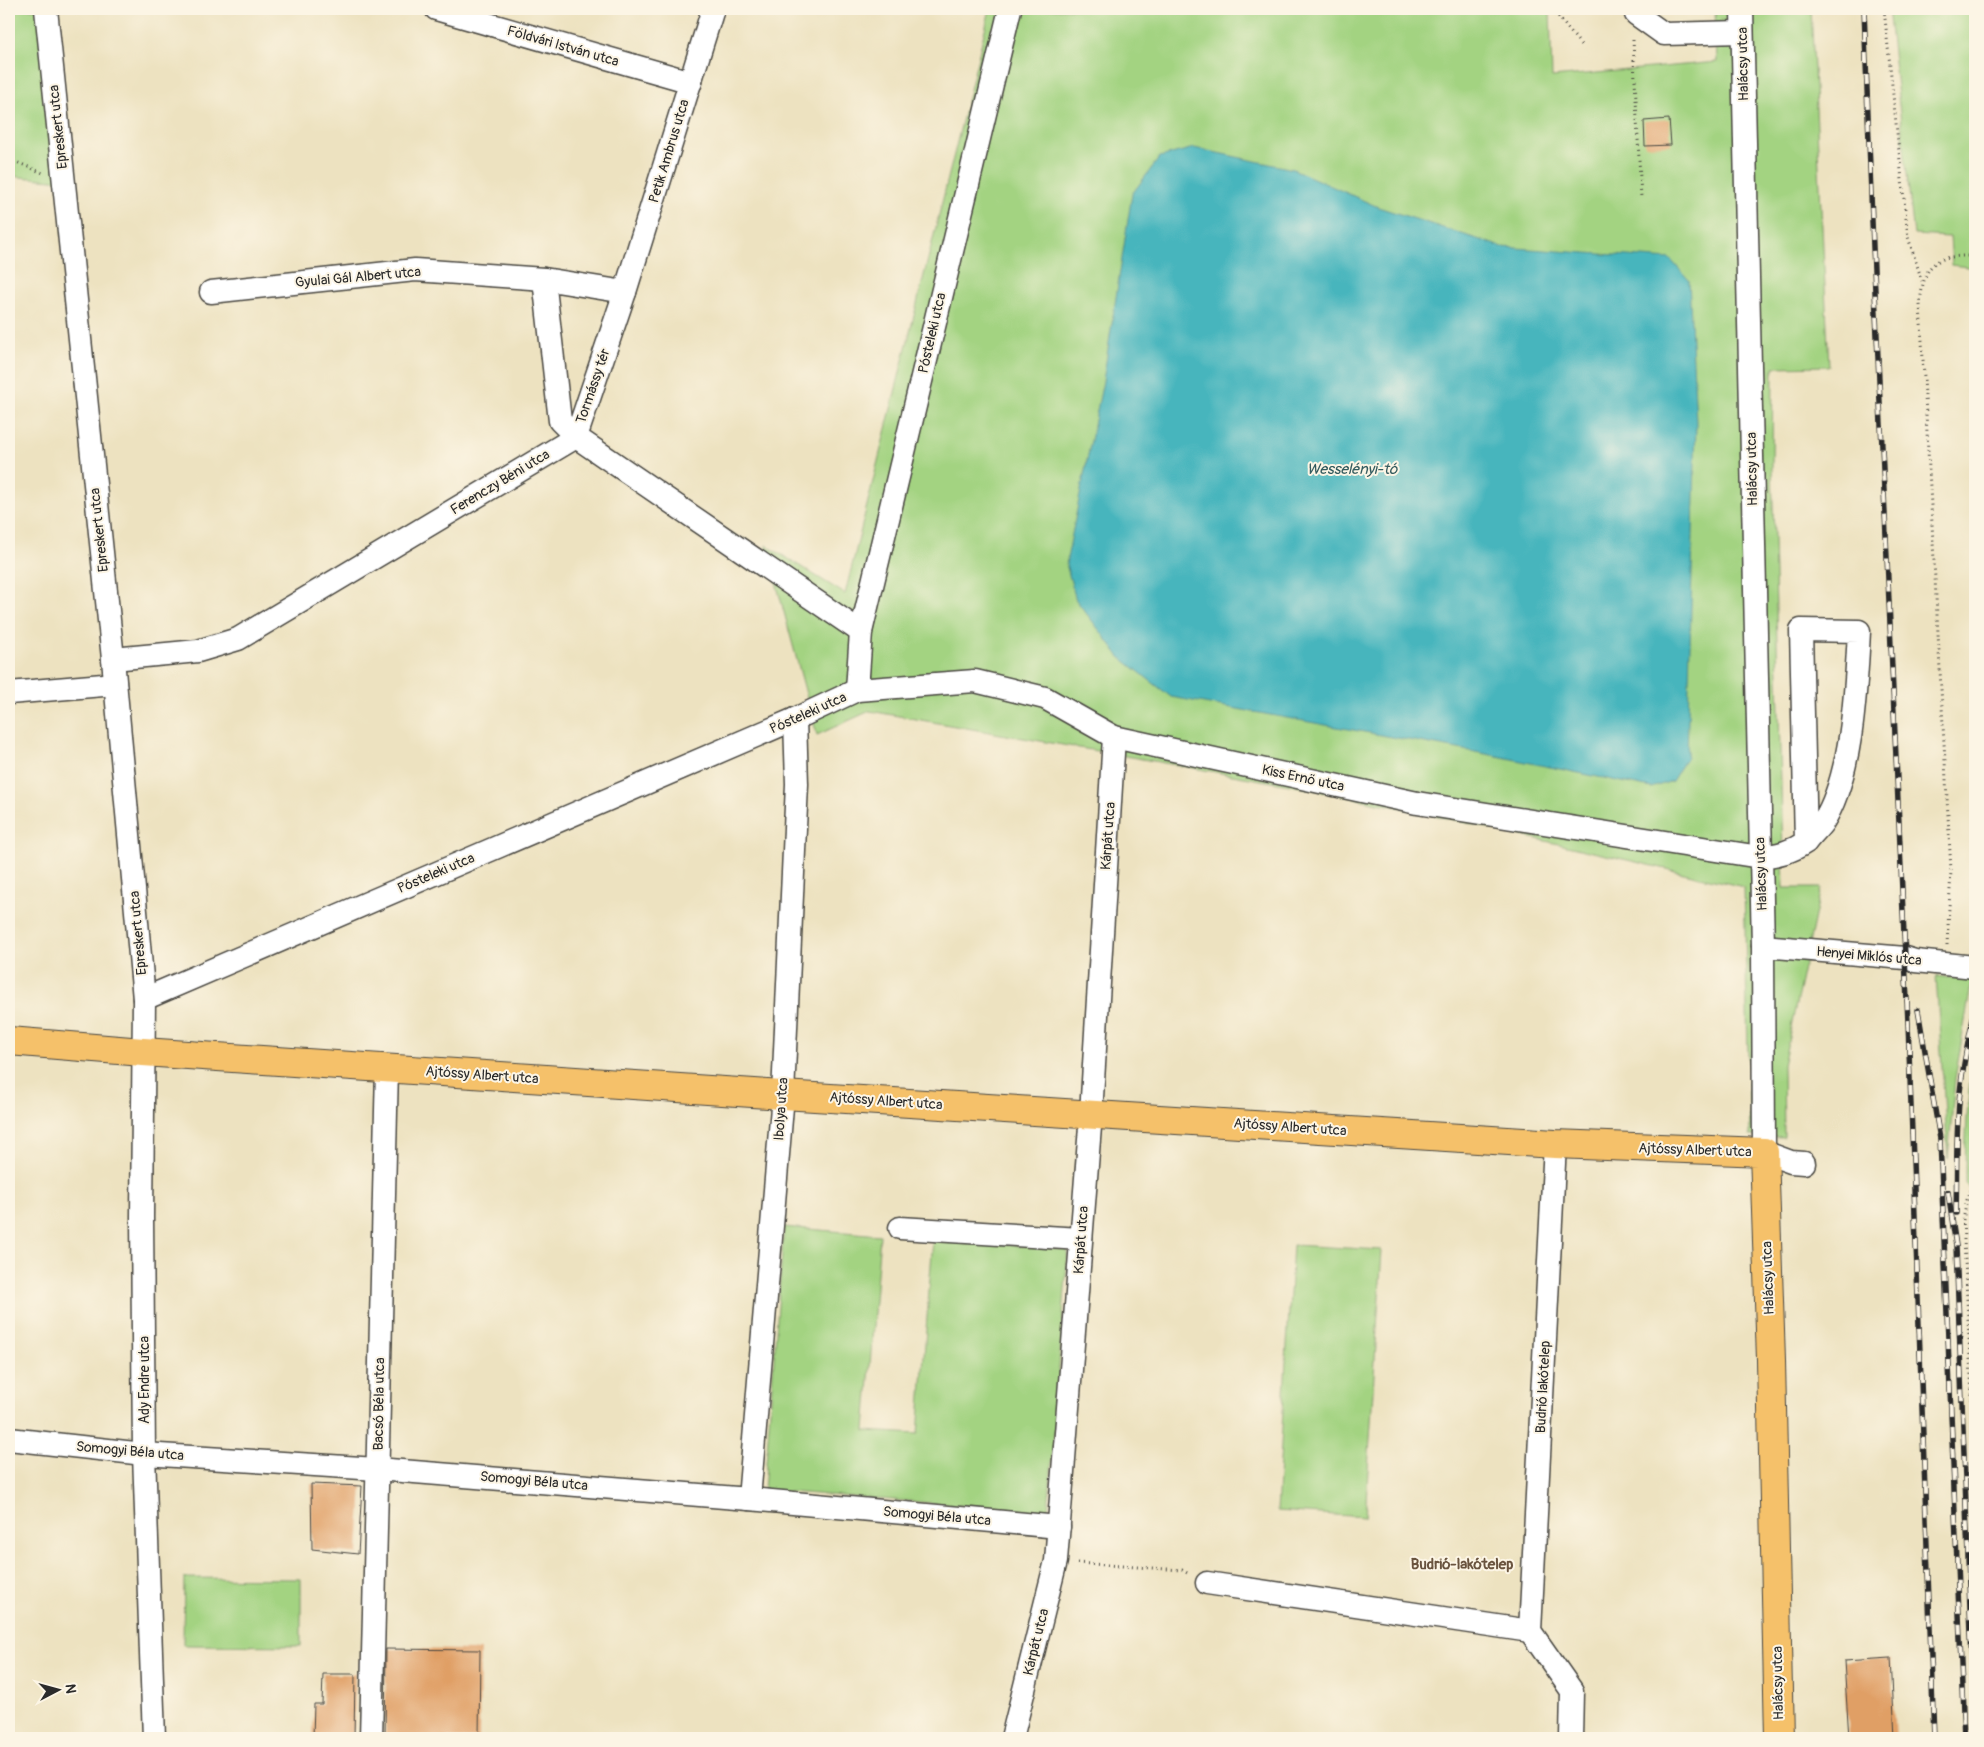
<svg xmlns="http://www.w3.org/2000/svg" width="1984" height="1747" viewBox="0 0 1984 1747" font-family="Pangolin,sans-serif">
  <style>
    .green { fill: #a3d381; stroke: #677f56 }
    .water { fill: #46b5bd; stroke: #387074 }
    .building { fill: #e09f65 }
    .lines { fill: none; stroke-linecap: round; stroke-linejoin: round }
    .minor-casing { stroke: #484641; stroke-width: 25 }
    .major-casing { stroke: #484641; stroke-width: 30 }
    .path { stroke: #484641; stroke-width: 3; stroke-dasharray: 1 4; stroke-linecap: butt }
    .minor { stroke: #fff; stroke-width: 22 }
    .major { stroke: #f5c16b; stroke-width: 28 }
    .rail-casing { stroke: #2b2b2b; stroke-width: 5.5 }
    .rail { stroke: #fcf5e5; stroke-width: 4; stroke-dasharray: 11; stroke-linecap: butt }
    .labels { text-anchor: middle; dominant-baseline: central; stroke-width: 4; stroke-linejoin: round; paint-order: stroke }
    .street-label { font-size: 14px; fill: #2b2b2b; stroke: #fcf5e5 }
    .water-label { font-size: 15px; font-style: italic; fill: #345b5e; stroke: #fcf5e5 }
    .neighbourhood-label { font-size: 15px; font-weight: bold; fill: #6a543f; stroke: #fcf5e5 }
  </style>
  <rect width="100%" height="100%" fill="#fcf5e5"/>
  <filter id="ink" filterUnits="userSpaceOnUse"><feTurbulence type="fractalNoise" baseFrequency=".02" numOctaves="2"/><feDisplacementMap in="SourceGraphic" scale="10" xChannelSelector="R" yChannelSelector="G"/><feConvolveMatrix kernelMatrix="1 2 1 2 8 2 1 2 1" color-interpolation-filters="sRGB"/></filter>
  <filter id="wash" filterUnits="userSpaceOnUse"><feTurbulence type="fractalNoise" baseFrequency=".0096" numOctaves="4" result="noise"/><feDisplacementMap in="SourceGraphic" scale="20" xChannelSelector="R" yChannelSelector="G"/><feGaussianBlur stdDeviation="1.12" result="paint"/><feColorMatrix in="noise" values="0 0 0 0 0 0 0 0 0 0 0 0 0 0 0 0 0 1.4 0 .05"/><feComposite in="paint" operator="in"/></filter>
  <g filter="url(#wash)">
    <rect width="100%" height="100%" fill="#ede2c0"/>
    <g class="green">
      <path d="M9,9h37l17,172 -54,-5z"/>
      <path d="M990,9h560l2,68 165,-15 -2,-53h96l18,357 -56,1 -1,101 12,420h37l-38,177 1,72 -34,-1 -6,-249 -337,-78 -112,-23 -425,-75 -53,24 -51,-190 79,49z"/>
      <path d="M1888,9h87v259l-23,-3 -2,-28 -36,-2z"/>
      <path d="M1936,976l36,4 -17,99 -7,79z"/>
      <path d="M1975,1040v152l-10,-9c0,-48 3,-95 10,-143z"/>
      <path d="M784,1227l96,8 -15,196 53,3 15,-195 135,11 -20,262 -284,-22z"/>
      <path d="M1293,1245l89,5 -17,267 -88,-6z"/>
      <path d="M184,1578l117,1v67l-118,-1z"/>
    </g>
    <path class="water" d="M1194,148l99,21 85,38 124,40 168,12 19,21 7,143 -9,334 -15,24 -21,7 -154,-32 -326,-59 -51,-40 -44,-57 -10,-36 37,-183 29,-187 28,-37z"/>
    <g id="blocks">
      <g class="building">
        <path d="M1669,119l2,26 -26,1 -1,-25z"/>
        <path d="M311,1484l51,2 -4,68 -46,-5z"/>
        <path d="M386,1649l94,1 -1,88h-94z"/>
        <path d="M1891,1658l4,80h-46l-5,-77z"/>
        <path d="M323,1674h32l-1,64h-41l1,-34h8z"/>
      </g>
    </g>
  </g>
  <g filter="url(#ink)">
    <use href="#blocks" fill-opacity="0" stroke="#484641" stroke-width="1"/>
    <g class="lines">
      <g class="minor-casing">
        <g id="minor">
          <path d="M46,9l67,650 31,340 -2,218 2,237 10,284"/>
          <path d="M436,9l255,73"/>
          <path d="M1636,9v5l28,20 78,-2"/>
          <path d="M1742,9l21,937 1,206 27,10 13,1"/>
          <path d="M544,279l16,142 16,16 285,195"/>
          <path d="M211,292l204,-22 129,9 81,13"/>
          <path d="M576,437l49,-145 88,-283"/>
          <path d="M113,659l85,-8 40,-12 338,-202"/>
          <path d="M857,690l4,-58 149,-623"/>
          <path d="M9,693l106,-9"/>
          <path d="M1763,946l142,12 10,3 60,6"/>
          <path d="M144,999l651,-280 62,-29 118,-9 70,17 69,39 303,66 343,54c18,-2 31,-5 46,-15l-5,-212 58,1c-3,55 -6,144 -36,191 -5,7 -12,13 -17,20"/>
          <path d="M1555,1144l-25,487 42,60 -1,47"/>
          <path d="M900,1228l181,11"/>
          <path d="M9,1439l135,15 233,15 372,30 310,28"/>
          <path d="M749,1499l34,-404 14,-311 -2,-65"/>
          <path d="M1207,1583l323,48"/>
          <path d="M371,1738l16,-669"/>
          <path d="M1012,1738l44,-177 35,-447 23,-377"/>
        </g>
      </g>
      <g class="major-casing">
        <path id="major" d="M9,1041l134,11 640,43 772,49 209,8 7,208 8,378"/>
      </g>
      <g class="path">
        <path d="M1552,9l29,36"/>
        <path d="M1884,9l24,228 14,44"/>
        <path d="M1633,40l8,158"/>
        <path d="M9,159l34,14"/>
        <path d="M1947,945l4,-74 -31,-567c4,-41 14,-49 55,-48"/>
        <path d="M1975,1181l-8,19 -4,20 12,236"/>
        <path d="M1077,1563l105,7 7,4"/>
      </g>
      <use href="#minor" class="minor"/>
      <use href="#major" class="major"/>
      <g class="rail-casing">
        <g id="rail">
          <path d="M1864,9l9,238 35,776 26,715"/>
          <path d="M1918,1010l22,129 24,599"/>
          <path d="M1948,1192l8,54 19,492"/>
          <path d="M1956,1213c1,-31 0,-62 2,-93 1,-37 9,-74 17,-110"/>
        </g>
      </g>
      <use href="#rail" class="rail"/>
    </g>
  </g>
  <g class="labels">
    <g class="street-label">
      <text transform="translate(563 46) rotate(16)">Földvári István utca</text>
      <text transform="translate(1743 64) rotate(-91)">Halácsy utca</text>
      <text transform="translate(58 127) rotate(-96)">Epreskert utca</text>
      <text transform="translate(669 151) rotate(-73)">Petik Ambrus utca</text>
      <text transform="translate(358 277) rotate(-5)">Gyulai Gál Albert utca</text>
      <text transform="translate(932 333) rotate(-77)">Pósteleki utca</text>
      <text transform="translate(593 386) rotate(-71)">Tormássy tér</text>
      <text transform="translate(1752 469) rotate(-91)">Halácsy utca</text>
      <text transform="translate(500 482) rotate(-31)">Ferenczy Béni utca</text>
      <text transform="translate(99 530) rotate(-96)">Epreskert utca</text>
      <text transform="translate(808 713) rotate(-24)">Pósteleki utca</text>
      <text transform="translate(1303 778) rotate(12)">Kiss Ernő utca</text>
      <text transform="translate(1108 836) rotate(-86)">Kárpát utca</text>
      <text transform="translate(436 873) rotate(-23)">Pósteleki utca</text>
      <text transform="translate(1761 874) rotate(-92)">Halácsy utca</text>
      <text transform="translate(138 933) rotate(-95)">Epreskert utca</text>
      <text transform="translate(1869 956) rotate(5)">Henyei Miklós utca</text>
      <text transform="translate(482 1075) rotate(4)">Ajtóssy Albert utca</text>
      <text transform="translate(886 1101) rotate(4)">Ajtóssy Albert utca</text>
      <text transform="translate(781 1109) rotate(-86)">Ibolya utca</text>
      <text transform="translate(1290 1127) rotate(4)">Ajtóssy Albert utca</text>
      <text transform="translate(1695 1150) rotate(2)">Ajtóssy Albert utca</text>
      <text transform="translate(1081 1240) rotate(-86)">Kárpát utca</text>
      <text transform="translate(1768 1278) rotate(-92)">Halácsy utca</text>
      <text transform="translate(144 1380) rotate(-90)">Ady Endre utca</text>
      <text transform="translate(1543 1387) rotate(-87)">Budrió lakótelep</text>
      <text transform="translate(379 1404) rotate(-89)">Bacsó Béla utca</text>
      <text transform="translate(130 1451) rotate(5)">Somogyi Béla utca</text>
      <text transform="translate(534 1481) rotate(5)">Somogyi Béla utca</text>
      <text transform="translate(937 1516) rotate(5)">Somogyi Béla utca</text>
      <text transform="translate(1036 1642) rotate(-76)">Kárpát utca</text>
      <text transform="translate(1778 1683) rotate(-91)">Halácsy utca</text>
    </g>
    <g class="water-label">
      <text x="1352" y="469">Wesselényi-tó</text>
    </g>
    <g class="neighbourhood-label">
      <text x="1462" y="1564">Budrió-lakótelep</text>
    </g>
  </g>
  <rect width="1984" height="1747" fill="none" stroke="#fcf5e5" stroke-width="30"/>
  <g transform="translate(58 1690) rotate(84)" stroke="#fcf5e5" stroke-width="4" paint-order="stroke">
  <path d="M0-4L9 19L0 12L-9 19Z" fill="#2b2b2b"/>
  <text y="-8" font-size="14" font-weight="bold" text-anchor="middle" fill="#2b2b2b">N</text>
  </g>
</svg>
